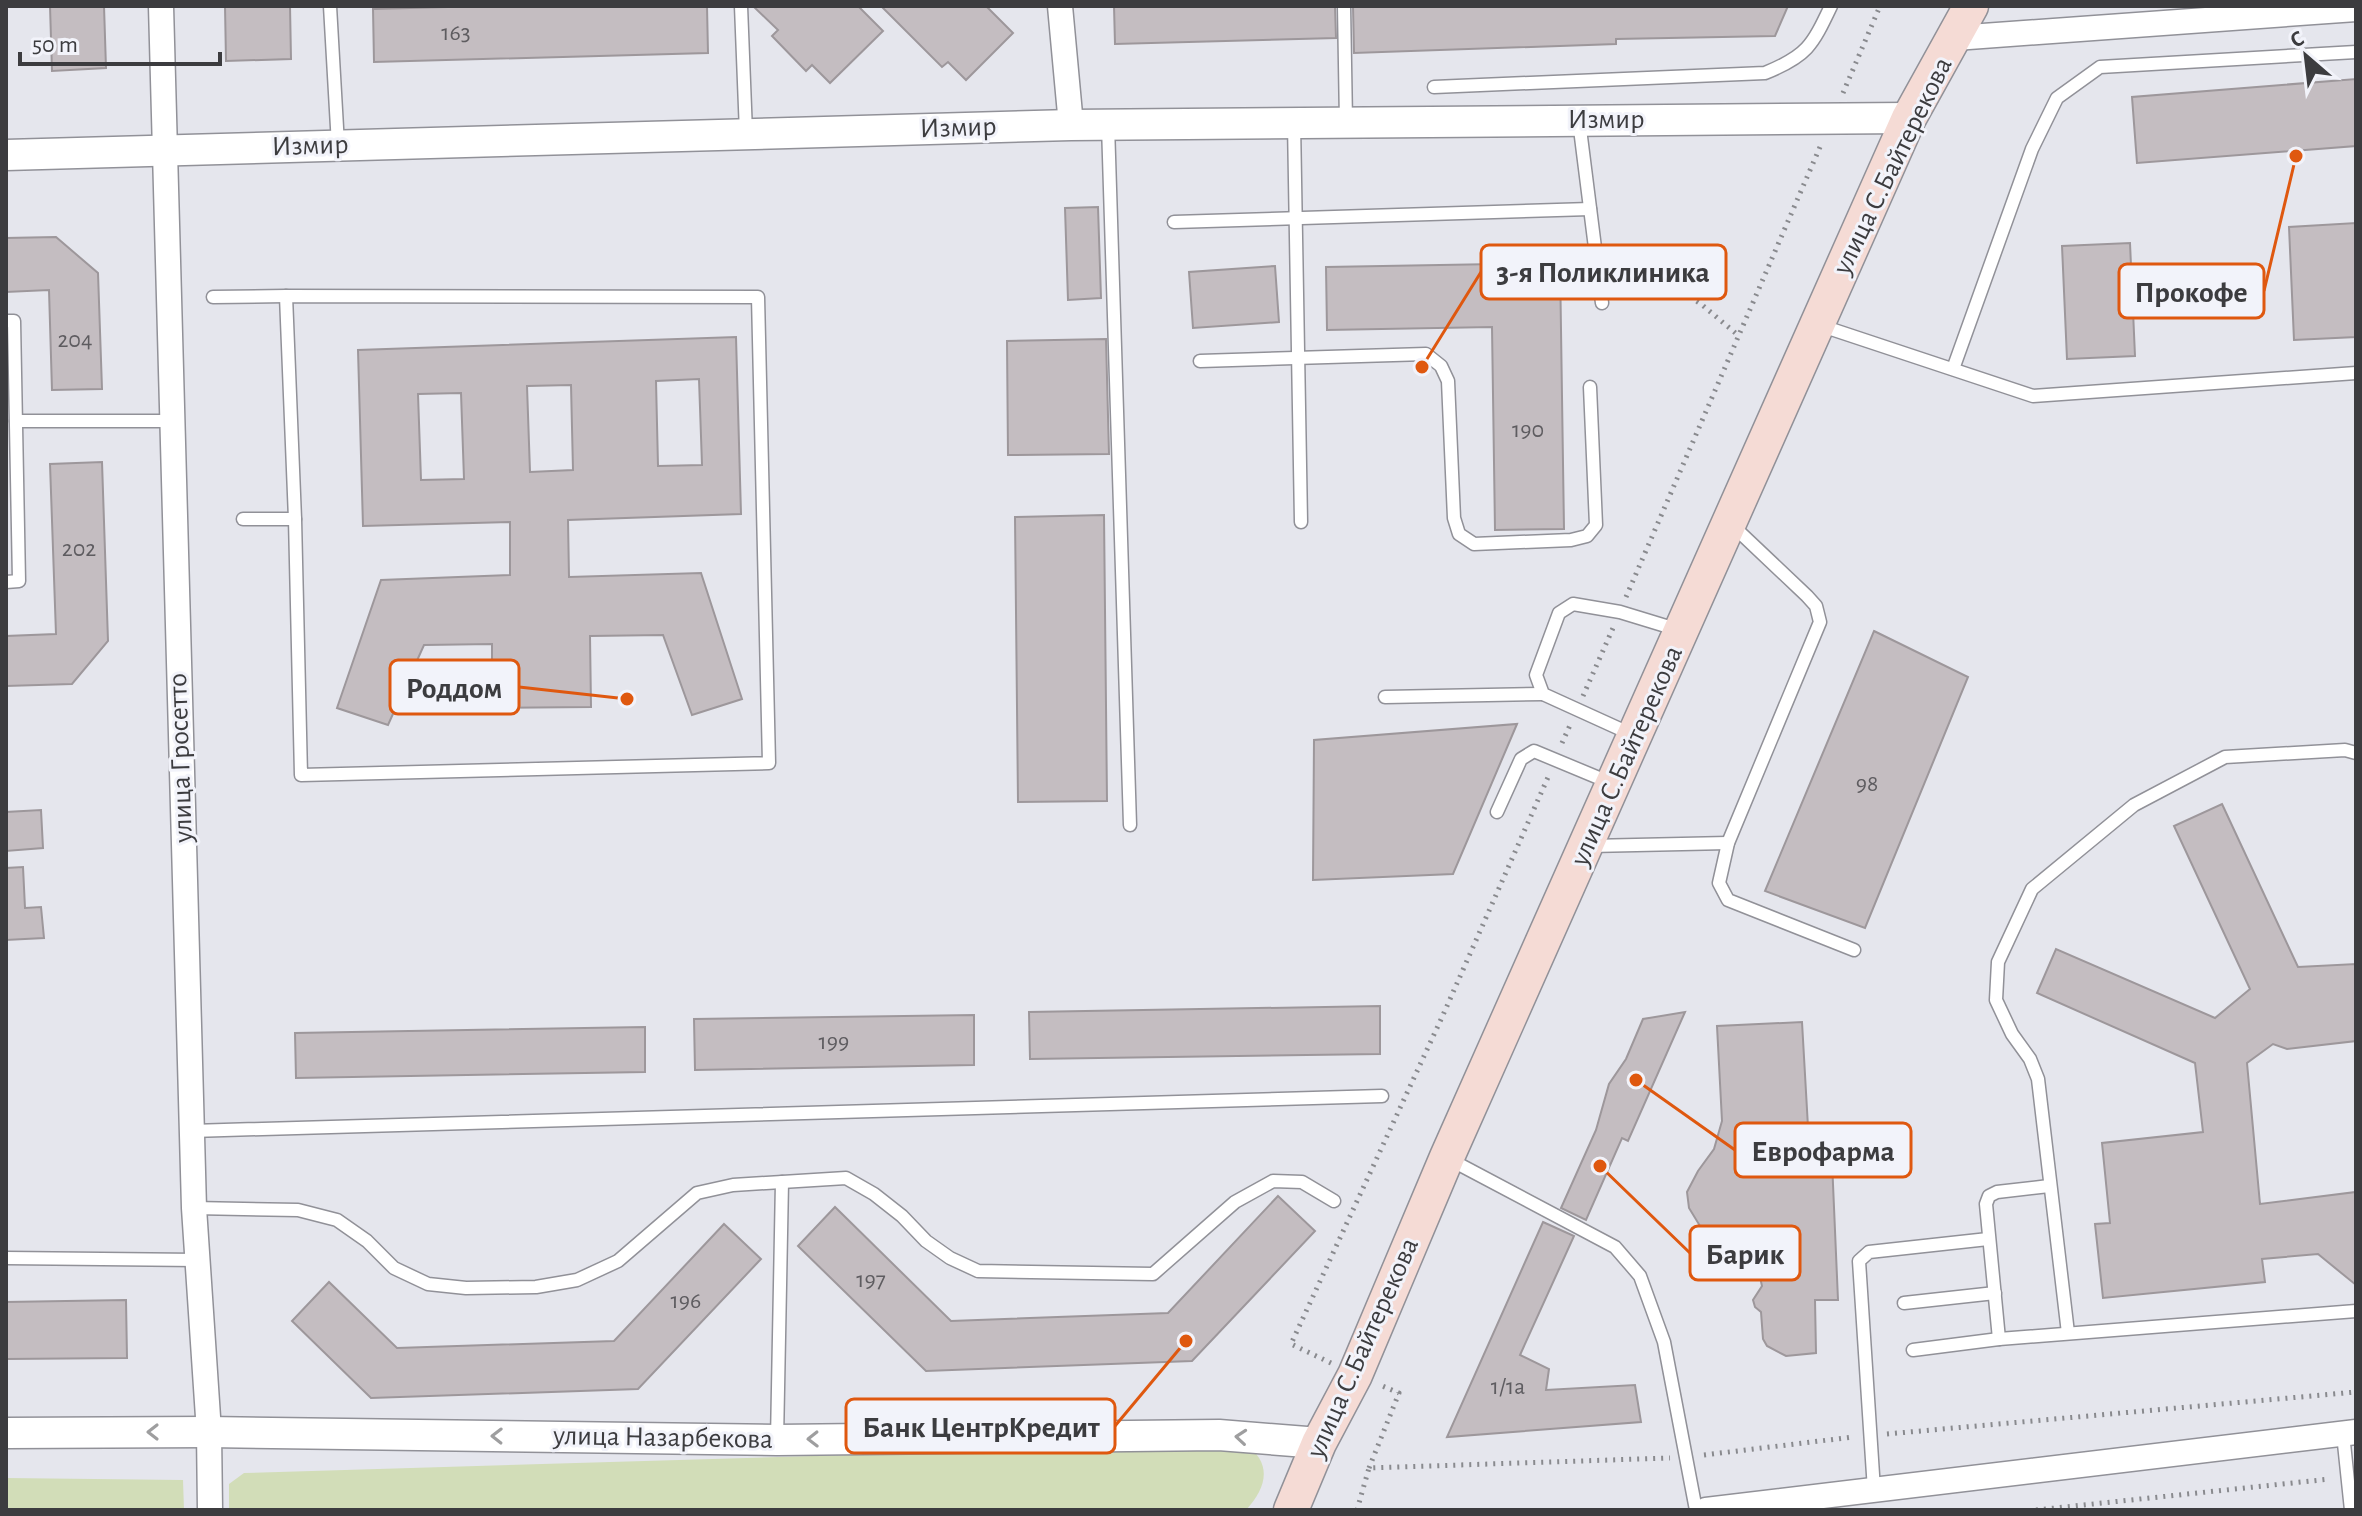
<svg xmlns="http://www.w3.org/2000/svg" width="2362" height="1516" viewBox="0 0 2362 1516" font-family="'Alegreya Sans',sans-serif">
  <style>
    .green { fill: #d2ddb8 }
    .building { fill: #c4bdc1; stroke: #9d979b; stroke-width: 2; fill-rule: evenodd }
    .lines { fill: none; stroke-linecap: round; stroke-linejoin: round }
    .service-casing { stroke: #919198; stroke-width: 15 }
    .minor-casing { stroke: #919198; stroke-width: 27 }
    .tertiary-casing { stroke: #919198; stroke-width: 33 }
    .secondary-casing { stroke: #919198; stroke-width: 37 }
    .path { stroke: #898a8e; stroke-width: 5; stroke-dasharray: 2 6; stroke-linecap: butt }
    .service { stroke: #fff; stroke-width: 12 }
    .minor { stroke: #fff; stroke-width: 24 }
    .tertiary { stroke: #fff; stroke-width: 30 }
    .secondary { stroke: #f5dbd5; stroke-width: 34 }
    .oneway { stroke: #9e9e9f }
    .labels { text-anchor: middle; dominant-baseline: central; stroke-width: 6; stroke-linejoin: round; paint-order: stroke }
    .number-label { font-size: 24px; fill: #5e5c60 }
    .street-label { font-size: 28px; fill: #3c3c3f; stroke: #f2f3fa }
    .leader { fill: none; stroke: #df580f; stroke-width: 3 }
    .callout-dot { fill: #df580f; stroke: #f2f3fa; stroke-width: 3 }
    .callout { fill: #f2f3fa; stroke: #df580f; stroke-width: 3 }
    .callout-label { font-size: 30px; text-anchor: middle; font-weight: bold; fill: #3c3c3f }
  </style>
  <rect width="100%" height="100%" fill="#e5e6ed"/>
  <g class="green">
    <path d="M1244,1443c29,20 23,44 2,67h-1017v-26l15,-11z"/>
    <path d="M6,1478l177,2 1,30h-178z"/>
  </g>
  <g class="building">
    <path d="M50,6h54l2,62 -54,3z"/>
    <path d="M225,6h65l1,53 -65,2z"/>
    <path d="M485,6h222l1,47 -334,9 -1,-53z"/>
    <path d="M753,6h105l25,25 -53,52 -18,-18 -6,6 -34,-35 6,-6z"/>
    <path d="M881,6h105l27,27 -47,47 -18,-18 -6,5z"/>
    <path d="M1114,6h221l1,32 -221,6z"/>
    <path d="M1353,6h435l-13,30 -159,3v5l-262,9z"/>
    <path d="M2356,79v67l-219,17 -5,-66z"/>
    <path d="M1098,207l3,91 -33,2 -3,-92z"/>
    <path d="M2356,223v114l-62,3 -5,-113z"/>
    <path d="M56,237l42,36 4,116 -50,1 -3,-100 -43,2v-54z"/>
    <path d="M2130,243l5,113 -68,3 -5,-113z"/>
    <path d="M1560,263l4,266 -69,1 -3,-203 -165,3 -1,-63z"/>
    <path d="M1275,266l4,56 -86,6 -4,-56z"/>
    <path d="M736,337l5,177 -173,6 1,57 132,-4 41,126 -50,16 -29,-80 -73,1 1,71 -99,1v-64l-68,1 -36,80 -51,-17 44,-128 129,-5v-53l-147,4 -5,-176zM699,379l3,86 -44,1 -2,-85zM571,385l2,85 -43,2 -3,-86zM461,393l3,86 -43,1 -3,-86z"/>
    <path d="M1106,339l3,115 -101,1 -1,-114z"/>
    <path d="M102,462l6,179 -36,43 -66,2v-50l50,-2 -6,-170z"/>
    <path d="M1104,515l3,286 -89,1 -3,-285z"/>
    <path d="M1874,631l94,46 -103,251 -100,-37z"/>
    <path d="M1517,724l-64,150 -140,6 1,-140z"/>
    <path d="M2222,804l76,163 58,-3v77l-69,8 -14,-5 -26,19 13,141 96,-12v93l-38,-31 -56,5 3,23 -162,16 -8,-74 15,-1 -8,-80 101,-11 -8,-69 -158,-70 19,-44 159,69 35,-29 -76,-163z"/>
    <path d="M41,810l2,38 -37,3v-39z"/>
    <path d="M23,867l2,41 16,-1 3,31 -38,2v-72z"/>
    <path d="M1380,1006v48l-350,5 -1,-47z"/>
    <path d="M1685,1012l-57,129 -6,-3 -36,82 -25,-12 35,-78 13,-46 17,-25 17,-40z"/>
    <path d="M974,1015v50l-279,5 -1,-51z"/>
    <path d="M1802,1022l8,140 22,-1 6,139h-23l1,53 -30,3 -19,-10 -4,-7 -2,-27 -6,-5 -2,-7 9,-14 -4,-18 -21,-29 -37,-13 -11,-18 -2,-16 11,-21 16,-22 8,-28 -5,-95z"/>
    <path d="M645,1027v45l-349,6 -1,-45z"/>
    <path d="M1278,1196l37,35 -123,130 -266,10 -128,-125 37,-39 116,114 217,-8z"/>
    <path d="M1543,1222l31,14 -54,119 29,14 -3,21 89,-5 6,37 -194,15z"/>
    <path d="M724,1224l37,35 -123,130 -267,9 -79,-77 37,-39 68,66 217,-7z"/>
    <path d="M126,1300l1,58 -121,1v-57z"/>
  </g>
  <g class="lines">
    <g class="service-casing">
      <g id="service">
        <path d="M330,6l8,139"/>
        <path d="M741,6l5,127"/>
        <path d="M1344,6l2,116"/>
        <path d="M1434,87l331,-14c42,-17 47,-27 66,-67"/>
        <path d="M1579,121l23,182"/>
        <path d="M1294,123l7,399"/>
        <path d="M1108,125l22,700"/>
        <path d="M1174,222l416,-13"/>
        <path d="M286,296l472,1 11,466 -468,12 -6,-256z"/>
        <path d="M213,297l73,-1"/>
        <path d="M6,321h8l5,260 -13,1"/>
        <path d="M1819,325l214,71 323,-23"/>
        <path d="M1200,361l226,-7 15,12 7,15 6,137 5,16 15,10 97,-4 16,-4 9,-11 -6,-138"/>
        <path d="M1953,369l79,-220 25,-51 43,-31 256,-15"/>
        <path d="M16,421h156"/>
        <path d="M243,519h52"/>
        <path d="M1732,525l75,71 9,10 4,16 -92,221 -9,40 9,17 126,50"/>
        <path d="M1385,697l158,-3"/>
        <path d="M1631,734l-88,-40 -7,-19 23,-62 14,-9 47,8 59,18"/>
        <path d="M1497,812l24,-53 13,-8 77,32"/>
        <path d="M1590,846l138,-3"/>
        <path d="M192,1131l1190,-35"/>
        <path d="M1449,1159l166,88 25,29 24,66 32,168"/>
        <path d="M194,1208l104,2 39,10 30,21 27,27 34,16 38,4 70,-1 41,-7 41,-19 79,-68 36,-8 113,-7 28,16 28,22 24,25 24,17 28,13 175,3 82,-72 38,-21 29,1 32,19"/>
        <path d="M6,1258l192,2"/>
        <path d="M1904,1303l91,-10"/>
        <path d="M2068,1333l-30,-254 -8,-20 -18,-25 -16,-34 2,-38 34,-73 102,-84 91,-48 120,-7 11,3"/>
        <path d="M1999,1339l357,-28"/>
        <path d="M1913,1350l86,-11 -13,-135 3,-8 8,-4 52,-6"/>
        <path d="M2343,1434l8,76"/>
        <path d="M777,1440l5,-258"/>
        <path d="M1874,1490l-15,-229 10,-9 119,-13"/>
      </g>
    </g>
    <g class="minor-casing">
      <g id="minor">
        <path d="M161,6l33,1202 15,224 1,78"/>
        <path d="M1060,6l11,119"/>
        <path d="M1955,38l401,-29"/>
        <path d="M1706,1510l650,-78"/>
      </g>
    </g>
    <g class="tertiary-casing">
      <g id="tertiary">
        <path d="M6,155l1065,-30 838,-7"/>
        <path d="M6,1433l203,-1 568,8 442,-5 100,8"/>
      </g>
    </g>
    <g class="secondary-casing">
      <path id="secondary" d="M1291,1510l28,-67 36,-68 92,-218 462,-1039 62,-112"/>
    </g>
    <g class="path">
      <path d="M1843,93l37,-87"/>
      <path d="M1617,266l47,14 37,24 38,32"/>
      <path d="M1626,597l194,-450"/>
      <path d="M1583,696l30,-68"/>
      <path d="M1562,743l9,-20"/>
      <path d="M1331,1363l-40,-19 152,-329 106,-240"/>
      <path d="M1887,1434l469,-42"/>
      <path d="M1704,1455l149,-18"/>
      <path d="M1369,1468l30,-75 -19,-8"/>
      <path d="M1357,1510l12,-42 301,-10"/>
      <path d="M2036,1510l294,-31"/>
    </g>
    <use href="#service" class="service"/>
    <use href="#minor" class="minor"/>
    <use href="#tertiary" class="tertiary"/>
    <use href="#secondary" class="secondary"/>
  </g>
  <defs><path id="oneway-chevron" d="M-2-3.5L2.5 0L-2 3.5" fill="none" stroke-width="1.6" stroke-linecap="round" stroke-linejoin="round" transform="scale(2)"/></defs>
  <g class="oneway">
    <use href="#oneway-chevron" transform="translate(153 1432) rotate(180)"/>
    <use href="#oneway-chevron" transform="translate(497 1436) rotate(-179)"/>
    <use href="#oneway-chevron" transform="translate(1241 1437) rotate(-175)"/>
    <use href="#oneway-chevron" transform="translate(813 1439) rotate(179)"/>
  </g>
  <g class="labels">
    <g class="number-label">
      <text x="456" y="33">163</text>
      <text x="75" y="340">204</text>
      <text x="1528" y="430">190</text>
      <text x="79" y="549">202</text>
      <text x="1867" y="784">98</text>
      <text x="834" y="1042">199</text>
      <text x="871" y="1280">197</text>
      <text x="686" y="1301">196</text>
      <text x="1508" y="1387">1/1а</text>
    </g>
    <g class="street-label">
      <text x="1606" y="120">Измир</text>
      <text transform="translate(958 128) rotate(-2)">Измир</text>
      <text transform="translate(310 146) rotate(-2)">Измир</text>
      <text transform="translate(1893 166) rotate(-64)">улица С.Байтерекова</text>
      <text transform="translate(1627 756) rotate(-66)">улица С.Байтерекова</text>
      <text transform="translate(181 758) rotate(-92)">улица Гросетто</text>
      <text transform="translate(1363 1348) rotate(-66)">улица С.Байтерекова</text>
      <text transform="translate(663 1438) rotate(1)">улица Назарбекова</text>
    </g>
  </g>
  <path class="leader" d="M1422 367L1481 272M2296 156L2264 291M627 699L519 687M1636 1080L1735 1150M1600 1166L1690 1253M1186 1341L1115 1426"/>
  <g class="callout-dot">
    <circle cx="1422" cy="367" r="8"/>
    <circle cx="2296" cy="156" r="8"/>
    <circle cx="627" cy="699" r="8"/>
    <circle cx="1636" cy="1080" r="8"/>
    <circle cx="1600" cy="1166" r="8"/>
    <circle cx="1186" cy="1341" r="8"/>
  </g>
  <g class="callout">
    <rect x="1481" y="245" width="245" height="54" rx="8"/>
    <rect x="2119" y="264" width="145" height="54" rx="8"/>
    <rect x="390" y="660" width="129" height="54" rx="8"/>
    <rect x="1735" y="1123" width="176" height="54" rx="8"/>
    <rect x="1690" y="1226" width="110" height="54" rx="8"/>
    <rect x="846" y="1399" width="269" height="54" rx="8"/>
  </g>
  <g class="callout-label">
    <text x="1603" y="282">3-я Поликлиника</text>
    <text x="2191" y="302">Прокофе</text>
    <text x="454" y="698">Роддом</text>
    <text x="1823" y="1161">Еврофарма</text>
    <text x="1745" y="1264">Барик</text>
    <text x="981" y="1437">Банк ЦентрКредит</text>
  </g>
  <rect width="2362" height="1516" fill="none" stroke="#3c3c3f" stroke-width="16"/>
  <g transform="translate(2306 56) rotate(332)" stroke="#f2f3fa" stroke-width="6" paint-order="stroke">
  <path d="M0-6L14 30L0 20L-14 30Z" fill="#3c3c3f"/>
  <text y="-12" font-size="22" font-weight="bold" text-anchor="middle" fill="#3c3c3f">С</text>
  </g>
  <path d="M20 52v12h200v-12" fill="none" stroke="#3c3c3f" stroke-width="4"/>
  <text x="32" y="52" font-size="24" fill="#3c3c3f" stroke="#f2f3fa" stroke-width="6" paint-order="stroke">50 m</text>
</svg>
